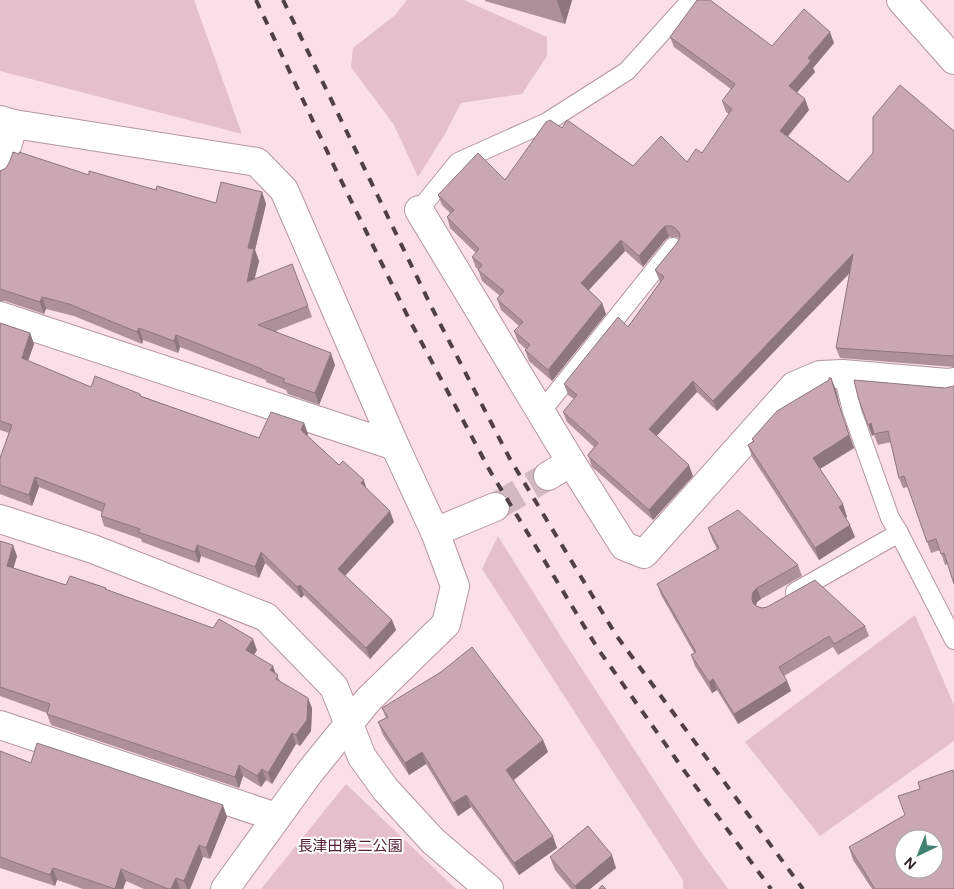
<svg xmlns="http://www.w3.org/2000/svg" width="954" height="889" viewBox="0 0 954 889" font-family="'DM Sans','Noto Sans JP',sans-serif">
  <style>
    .green { fill: #e5c0cc }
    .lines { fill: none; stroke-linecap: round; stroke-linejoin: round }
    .street-tunnel { stroke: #d2b9c1; stroke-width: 28; stroke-dasharray: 28 14; stroke-linecap: butt }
    .lane-casing { stroke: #b595a0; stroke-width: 20 }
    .street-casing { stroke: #b595a0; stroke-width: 30 }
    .secondary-casing { stroke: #b595a0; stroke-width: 30 }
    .lane { stroke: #fff; stroke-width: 18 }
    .street { stroke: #fff; stroke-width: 28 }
    .secondary { stroke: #fff; stroke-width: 28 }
    .rail { stroke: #504045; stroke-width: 4; stroke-dasharray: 9 9; stroke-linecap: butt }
    .wall { fill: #ad909a }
    .shaded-wall { fill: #8d767d }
    .building { fill: #c9a8b3; stroke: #8d767d; fill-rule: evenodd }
    .labels { text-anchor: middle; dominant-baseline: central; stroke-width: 4; stroke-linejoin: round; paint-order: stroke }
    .park-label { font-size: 15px; fill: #552137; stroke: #fff }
  </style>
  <rect width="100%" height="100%" fill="#fbdfe8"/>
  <g class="green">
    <path d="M0,0h194l48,134 -242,-63z"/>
    <path d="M407,0h57l83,37v19l-25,38 -61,9 -16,31 -27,43 -24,-52 -43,-58 2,-19 42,-33z"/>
    <path d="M498,536l67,107 132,203 31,43h-45v-9l-201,-311z"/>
    <path d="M915,615l39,90v36l-134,95 -75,-94z"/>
    <path d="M346,784l110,105h-195z"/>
  </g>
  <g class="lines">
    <path class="street-tunnel" d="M495,507l53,-31"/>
    <g class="lane-casing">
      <g id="lane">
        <path d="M419,210l39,-48 89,-40 80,-51 64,-71"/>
        <path d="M843,374l9,37 38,107 9,15 55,107"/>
        <path d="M541,412l132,-165"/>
        <path d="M795,592l104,-59"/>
      </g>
    </g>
    <g class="street-casing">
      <g id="street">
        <path d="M0,120l14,4 243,38 27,28 111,256 40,86 20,54 -9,38 -78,76 -59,73 -84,116"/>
        <path d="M0,168l14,-44"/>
        <path d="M419,210l152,252 53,84 20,8 150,-168 26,-11 23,-1 104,9 7,-1"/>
        <path d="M0,316l395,130"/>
        <path d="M548,476l23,-14"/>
        <path d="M0,519l93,30 173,68 68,70 28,70 24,33 47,51 56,48"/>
        <path d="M435,532l60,-25"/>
        <path d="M0,725l276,92"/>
      </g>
    </g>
    <g class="secondary-casing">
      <path id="secondary" d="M901,0l53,60"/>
    </g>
    <use href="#lane" class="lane"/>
    <use href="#street" class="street"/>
    <use href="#secondary" class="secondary"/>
    <g class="rail">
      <path d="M256,0l79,168 73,149 82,154 108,178 85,120 88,120"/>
      <path d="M283,0l149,308 78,151 106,176 187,254"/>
    </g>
  </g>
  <g class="wall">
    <path d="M485,0h87l-7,24 -80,-23z"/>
    <path d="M670,37l102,9 62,-3 -21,25 2,4 -18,20 12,18 -21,26 60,46 106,-51v236l-114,-9 -4,-10 14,-75 -133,138 -20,-19 -41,44 37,40 -40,44 -61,-53 -4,-12 6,-8 -27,-25 -4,-10 11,-13 -6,-4 -4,-11 64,-57 32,-45 -5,-12 22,-27 2,-5 -4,-1h-6l-4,3 -22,27 -18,-16 -36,39 13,13 4,11 -54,67 -23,-20 -4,-11 1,-1 -8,-7 -4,-11 5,-5 -18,-16 -4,-11 3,-3 -18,-15 -4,-12 -2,-1 -4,-11 4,-4 -26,-25 -3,-11 3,-4 -8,-8 -4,-10 67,-15 57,-52 71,38 54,-4 15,-9 27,-39 -3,-2 -4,-11 9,-12 -57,-42z"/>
    <path d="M0,171l89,4 127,28 46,-11 4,12 -11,46 4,11 -5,18 54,27 4,11 -36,14 59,34 -16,40 -31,-11 -2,-4 -20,-8v-2l-86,-33 -2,6 -35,-13 -1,4 -68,-28 -28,-7 -2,5 -39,-13h-5z"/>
    <path d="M0,323l30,10 4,11 -6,17 63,26 49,7 1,2 118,42 45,-15 4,11 -1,2 32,29 28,24 27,33 -49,54 47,44 4,10 -26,29 -66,-64 -3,3 -36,-35 -6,15 -58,-22 -2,7 -57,-21 -1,-3 -37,-13 -3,-10 1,-4 -63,-25 -7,19 -32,-12v-36l9,-25 -9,-3z"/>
    <path d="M831,378l5,12 6,25 12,33 -34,21 27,48 -1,1 9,19 -36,23 -67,-103 -4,-12 5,-4 -1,-2z"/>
    <path d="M945,388l3,176 -3,1 -5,-15 -9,3 -23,-66 -5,1 -4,-10 -8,-36 -13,3 -4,-10 -2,1z"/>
    <path d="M708,528l90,37 4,11 -41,23 -4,3 -1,4 6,2 103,18 4,10 -31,19 -5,-8 -49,29 3,5 4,10 -53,33 -21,-34 -5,3 -17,-27 -4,-11 3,-2 -33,-58 -4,-11 60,-35 -5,-10z"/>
    <path d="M0,541l17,15 -4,12 53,17 40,3 1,2 150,60 -3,5 22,19 4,7 32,27 -1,23 -11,15 -4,-2 -24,40 -6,-4 -5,7 -18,-11 -4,12 -188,-63 -4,-11v-1l-47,-17z"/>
    <path d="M382,708l161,32 5,12 -34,28 43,68 -38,27 -48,-68 -13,9 -32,-52 -17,11 -26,-40 -5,-13 8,-4z"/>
    <path d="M0,751l31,12 196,54 -17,42 -7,-2 -13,32h-46l-18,-8 -3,8h-40l-26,-9 -2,6 -55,-18z"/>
    <path d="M905,815l49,74h-82l-19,-29 -4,-13z"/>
    <path d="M550,857l66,11 -26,21h-19l-16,-19z"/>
  </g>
  <g class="shaded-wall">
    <path d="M557,0h15l-7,24 -8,-23z"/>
    <path d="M830,32l4,11 -21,25 2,4 -22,25 -4,-11 19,-28z"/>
    <path d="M805,99l4,11 -25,31 -4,-10z"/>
    <path d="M262,192l4,12 -11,46 4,11 -8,33 -4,-12 1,-34z"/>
    <path d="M665,226l4,11 -4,3 -22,27 -4,-11 22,-26z"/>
    <path d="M621,240l4,11 -40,43 -4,-11z"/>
    <path d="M853,254l4,11 -140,146 -4,-10z"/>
    <path d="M42,297l4,12 -2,5 -4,-12z"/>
    <path d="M602,303l4,11 -54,67 -4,-11z"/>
    <path d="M139,328l4,12 -1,4 -5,-12z"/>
    <path d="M30,333l4,11 -9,25 -3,-11z"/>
    <path d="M176,335l4,12 -2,6 -4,-12z"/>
    <path d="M331,353l4,12 -16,40 -4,-12z"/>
    <path d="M831,378l5,12 6,25 12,33 -36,22 -5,-12z"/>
    <path d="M693,381l4,11 -44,48 -4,-11z"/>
    <path d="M304,423l4,11 -3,7 -4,-11z"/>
    <path d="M871,423l4,11 -3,2 -4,-11z"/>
    <path d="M689,465l4,11 -40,44 -4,-10z"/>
    <path d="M35,477l4,10 -7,19 -3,-11z"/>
    <path d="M364,480l3,11 -6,-8z"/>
    <path d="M843,504l4,13 -3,2 -5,-12z"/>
    <path d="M390,511l4,11 -52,57 -4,-10z"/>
    <path d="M850,525l5,12 -36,23 -4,-12z"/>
    <path d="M13,545l4,11 -6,21 -4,-11z"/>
    <path d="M197,545l4,11 -2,7 -4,-11z"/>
    <path d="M261,552l4,11 -6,15 -4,-11z"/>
    <path d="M300,585l4,10 -3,3 -4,-11z"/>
    <path d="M757,588l4,11 -4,3 -2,6 -3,-10 1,-6z"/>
    <path d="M392,620l4,10 -26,29 -4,-11z"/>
    <path d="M253,639l4,11 -7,11 -4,-11z"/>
    <path d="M273,666l4,11 -7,-7z"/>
    <path d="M713,679l4,11 -5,3 -3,-11z"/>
    <path d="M787,681l4,10 -53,33 -4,-10z"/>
    <path d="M308,698l4,10 -1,23 -11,15 -4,-11z"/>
    <path d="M292,733l4,11 -24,40 -4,-11z"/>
    <path d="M543,740l5,12 -37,30 -5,-12z"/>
    <path d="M422,752l4,12 -17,11 -4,-12z"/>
    <path d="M239,765l4,11 -4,12 -4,-11z"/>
    <path d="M262,769l4,11 -5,7 -4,-11z"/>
    <path d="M466,795l5,12 -13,9 -5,-13z"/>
    <path d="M223,805l4,12 -17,42 -4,-11z"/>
    <path d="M553,836l4,12 -38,27 -5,-12z"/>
    <path d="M199,845l4,12 -13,32h-3l-3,-8z"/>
    <path d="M612,855l4,13 -26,21h-14l-1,-3z"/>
    <path d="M53,868l4,12 -2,6 -5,-11z"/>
    <path d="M121,869l5,12 -3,8h-8z"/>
    <path d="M176,878l4,11h-9z"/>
  </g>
  <g class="building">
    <path d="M697,0h13l62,46 32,-37 26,23 -22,26 3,3 -22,25 16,13 -25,32 68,51 25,-29v-36l27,-32 54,46v225l-118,-8 17,-94 -140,147 -20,-20 -44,48 40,36 -40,45 -61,-54v-1l10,-12 -35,-31 14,-17 -13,-11 54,-67 10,10 36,-50 -9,-7 22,-27 3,-6 -1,-5 -4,-4 -4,-2h-6l-4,4 -22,26 -18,-16 -40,43 21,20 -54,67 -23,-20 5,-5 -16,-14 9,-9 -26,-23 7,-8 -26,-21 4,-5 -10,-8 7,-8 -32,-32 7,-7 -16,-15 40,-42 27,27 41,-58 4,-2 12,8 5,-8 66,46 28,-30 26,26 9,-13 6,4 30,-44 -10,-8 13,-17 -65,-47z"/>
    <path d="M13,152l6,2v-2l70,23v-4l67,19 1,-4 59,17 5,-21 41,10 -14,56 6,1 -7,33 45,-18 16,42 -50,19 73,28 -16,40 -32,-11 2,-3 -23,-9v-1l-86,-34 -2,6 -35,-13 -2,4 -68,-28 -27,-7 -2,5 -40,-13v-118l6,-3 4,-7z"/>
    <path d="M0,323l30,10 -8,25 69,29 4,-11 45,18v2l119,42 12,-26 33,11 -3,7 38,35 4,-4 21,19 -3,3 29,28 -52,58 54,51 -26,28 -66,-63 -3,2 -36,-35 -6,15 -58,-22 -2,7 -57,-20 2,-3 -39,-13 4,-12 -70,-27 -6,18 -29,-10v-27l12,-33 -12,-4z"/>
    <path d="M829,378h2l7,24 11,33 -36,23 30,46 -4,3 11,18 -35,23 -67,-103 6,-4 -2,-2 25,-28 52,-31z"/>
    <path d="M854,380l91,8 9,-2v198l-10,-31 -3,1 -5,-15 -9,3 -23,-66 -5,2 -11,-47 -14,3 -3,-11 -3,2 -10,-28z"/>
    <path d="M738,510l60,55 -41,23 -4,4 -1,6 1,5 3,3 6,2 5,-1 48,-27 50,46 -31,18 -5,-8 -50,31 8,14 -53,33 -21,-35 -4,3 -18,-27 5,-3 -39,-68 62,-36 -11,-20z"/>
    <path d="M0,541l13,4 -6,21 59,19 4,-9 36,12 -1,1 108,39 6,-9 34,20 -7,11 27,16 -3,4 8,5 -2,4 32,19 -1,22 -11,15 -4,-2 -24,40 -6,-4 -5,7 -18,-11 -4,12 -188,-63 3,-10 -50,-17z"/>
    <path d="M472,647l71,93 -37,30 47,66 -39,27 -48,-68 -13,8 -31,-51 -17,11 -27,-41 10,-5 -6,-9 59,-36z"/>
    <path d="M37,743l186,62 -17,43 -7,-3 -15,36 -8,-3 -5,11h-3l-47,-20 -6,20 -62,-21 -3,7 -50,-18v-106l31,12z"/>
    <path d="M953,770l1,4v115h-79l-26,-42 56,-32 -7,-19 22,-7 -2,-7zM904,839h30v30h-30z"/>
    <path d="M588,826l24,29 -37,31 -25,-29z"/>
    <path d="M602,885l4,4h-7z"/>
  </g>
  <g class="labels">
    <g class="park-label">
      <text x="350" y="846">長津田第二公園</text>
    </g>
  </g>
  <g transform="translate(919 854) rotate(223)"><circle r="24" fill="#ffffff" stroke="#aba5a7"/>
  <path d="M0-4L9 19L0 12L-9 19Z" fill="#418373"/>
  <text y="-8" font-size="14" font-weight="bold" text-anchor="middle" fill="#2c1f23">N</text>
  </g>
</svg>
